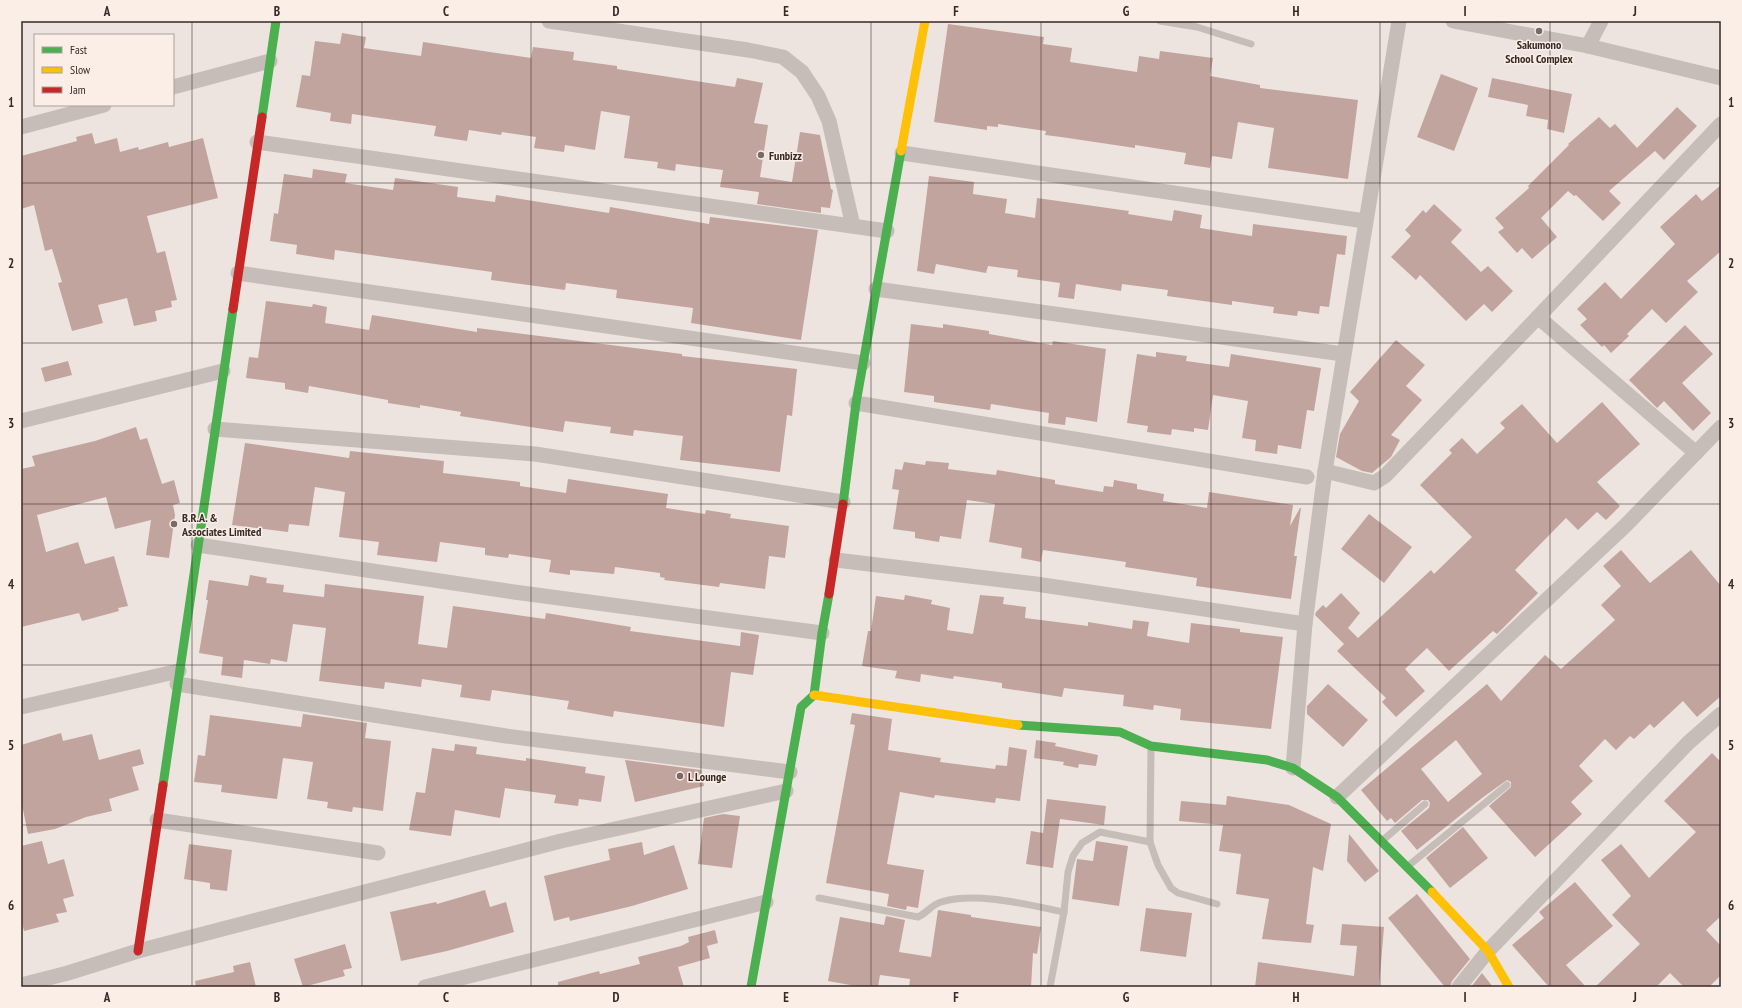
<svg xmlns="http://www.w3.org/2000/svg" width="1742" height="1008" viewBox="0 0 1742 1008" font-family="'PT Sans Narrow',sans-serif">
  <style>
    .building { fill: #c2a49f; fill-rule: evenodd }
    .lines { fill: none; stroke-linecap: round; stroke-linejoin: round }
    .lane { stroke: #c6bcb8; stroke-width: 7 }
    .street { stroke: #c6bcb8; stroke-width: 15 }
    .fast { stroke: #4caf50; stroke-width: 9 }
    .slow { stroke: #ffc107; stroke-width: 9 }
    .jam { stroke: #c62828; stroke-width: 9 }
    .grid { fill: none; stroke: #372926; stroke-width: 1; stroke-opacity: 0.55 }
    .poi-dot { fill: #776a67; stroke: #fbeee6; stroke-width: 1.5 }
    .labels { text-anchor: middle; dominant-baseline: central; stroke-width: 3; stroke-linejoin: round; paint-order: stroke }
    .poi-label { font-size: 12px; font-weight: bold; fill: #372926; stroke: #fbeee6; text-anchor: start }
    .neatline { fill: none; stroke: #372926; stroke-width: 1.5 }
    .grid-label { font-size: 13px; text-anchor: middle; font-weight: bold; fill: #372926 }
  </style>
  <rect width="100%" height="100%" fill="#ede4df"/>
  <g class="building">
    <path d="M948,24l96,13 -1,7 29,4 -2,14 67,10 2,-16 20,3 1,-8 53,7 -3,18 50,9v3l98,12 -10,79 -80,-11 6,-40 -36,-6 -6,37 -20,-3 -2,12 -26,-4 2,-11 -51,-8v3l-74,-11 -16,-2 1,-4 -48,-7v3l-11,-1v4l-53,-8z"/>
    <path d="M342,33l24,4 -2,11 57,8 2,-14 108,16 2,-11 41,5 -1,8 44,6v3l118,18 2,-9 26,5 -9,40 14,2 -8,52 32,5 8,-50 20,3 11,54 2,1 -3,18 -9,-1v6l-64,-9 2,-12 -39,-5 3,-17 -47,-6 -1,7 -18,-3 1,-6 -34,-4 6,-42 -29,-5 -6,39 -30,-5 -1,7 -30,-4 2,-11 -34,-5 -1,3 -32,-5 -2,11 -33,-5 2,-10 -84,-12 -1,10 -21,-3 1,-8 -35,-6 6,-32 8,1 5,-35 25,3z"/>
    <path d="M1441,74l37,14 -24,63 -37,-14z"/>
    <path d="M1492,78l80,16 -8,39 -17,-4 1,-9 -22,-4 2,-11 -40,-8z"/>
    <path d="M1677,107l20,19 -33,34 -9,-9 -46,40 12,12 -18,18 -27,-26 -2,1 -6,-5 -27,27 16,19 -25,22 -10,-11 -5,5 -19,-21 6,-4 -9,-10 34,-30 -1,-2 41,-41 -1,-1 31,-27 11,11 5,-4 22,24z"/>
    <path d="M92,133l3,11 22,-6 3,14 18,-5 1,3 29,-8 1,5 34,-9 15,60 -71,18 10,37 8,-2 12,49 -6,1 1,6 -17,4 2,10 -23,5 -7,-28 -29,7 5,18 -31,8 -14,-48 4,-1 -10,-33 -7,2 -11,-46 -13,4v-53l56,-15 -1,-4z"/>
    <path d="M313,169l34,5 -2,9 48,7 2,-12 63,9 -1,10 38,5 1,-7 113,18 1,-6 99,17 1,-7 108,13 -17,110 -110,-17 2,-15 -77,-10 1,-8 -51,-7 -1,7 -74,-10 1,-8 -157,-22 -1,10 -38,-6 1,-9 -27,-4 4,-28 4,1 6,-40 28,4z"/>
    <path d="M929,176l45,6 -1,12 34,5 -2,14 30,5 2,-20 92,13 -1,3 44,7 2,-11 28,5 -2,13 52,8 1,-12 94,12 -2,19 -8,-1 -8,53 -9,-1 -1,8 -21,-3 -1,5 -24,-3 1,-6 -42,-6v4l-65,-9 1,-6 -46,-6 -1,7 -45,-7 -2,15 -16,-2 2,-14 -43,-6 1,-7 -30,-4 -2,7 -50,-9 -2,10 -17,-3z"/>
    <path d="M1721,185v66l-34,30 11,11 -32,31 -14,-14 -25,25 2,2 -18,17 -7,-8 -2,2 -22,-22 7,-6 -10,-10 28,-27 16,17 54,-55 -15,-17 36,-33 6,7z"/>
    <path d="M1434,204l28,26 -11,12 30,30 7,-6 25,25 -21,21 -8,-8 -18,17 -46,-46 -4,5 -25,-23 20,-21 -6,-6 18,-20 3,3z"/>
    <path d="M266,301l46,6 1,-3 14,3 -2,16 44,7 3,-15 105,17v-4l205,26v2l115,13 -5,47 -5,-1 -7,57 -100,-12 3,-24 -49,-6 -1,6 -23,-3 1,-6 -46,-6 -2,11 -103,-16 1,-4 -41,-7v3l-32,-5v-3l-79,-14 -1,7 -23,-4v-6l-39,-5 3,-21 9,1z"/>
    <path d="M911,324l32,4v-4l46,7v3l63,11 1,-4 53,8 -9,73 -31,-5 -1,8 -17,-2 1,-10 -58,-9 -1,6 -56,-8v-6l-30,-4z"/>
    <path d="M1685,325l28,29 -31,29 29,30 -18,18 -29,-30 -7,7 -28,-28z"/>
    <path d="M1396,340l29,25 -19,21 16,14 -31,35 9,5 -9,17 -19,16 -10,-2 -26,-14 4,-23 19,-33 -9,-9z"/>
    <path d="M1156,352l31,4 -1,5 43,6 2,-13 90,14 -7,43 -7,-1 -6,39 -23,-4 -1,9 -22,-3 1,-11 -14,-2 6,-37 -35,-6 -5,35 -14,-2v4l-22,-3 -1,6 -24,-3 1,-6 -21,-3 10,-69 19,3z"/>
    <path d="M68,361l4,14 -27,7 -4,-14z"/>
    <path d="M1602,402l38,42 -43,38 23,24 -14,14 -9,-8 -19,18 -12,-12 -51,52 23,23 -41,41 -4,-3 -44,40 -22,-23 -22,21 20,22 -29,26 -14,-15 4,-4 -49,-47 7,-7 -29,-29 1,-3 7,-7 3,3 15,-15 19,20 -12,15 10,10 73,-68 3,4 38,-37 -52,-52 32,-32 -3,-3 13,-12 15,16 28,-26 -5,-5 22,-19 35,39z"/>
    <path d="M136,427l4,13 7,-2 15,46 12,-4 6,23 -7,2 2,10 -6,43 -23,-3 5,-35 -36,9 -9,-32 -69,18 9,37 32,-10 7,22 29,-8 14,50 -10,2 1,3 -37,10 -3,-8 -58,14v-158l14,-3 -3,-10 63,-15z"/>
    <path d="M245,443l104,15 1,-7 94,10 -1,12 77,9v4l46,7 2,-14 100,15 -2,14 39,6 1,-4 25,4 -1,4 59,8 -4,32 -16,-2 -4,33 -45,-6 -1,4 -55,-7 1,-2 -5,-1v-4l-45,-6 -1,7 -44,-4v5l-21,-3 2,-12 -42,-6 -1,4 -23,-3v-7l-45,-6 -3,20 -60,-7 2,-13 -40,-5 6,-45 -30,-5 -6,39 -20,-2 -1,8 -56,-7z"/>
    <path d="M926,461l23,2 -1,6 48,6 1,-5 58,10v4l48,8 1,-6 9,1 1,-7 23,4v5l27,5 -1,7 44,7 2,-16 84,13 -3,21 10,-18h1l-7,48h3l-6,43 -95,-13 1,-8 -72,-11 1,-5 -83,-12 -2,12 -20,-4 1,-10 -33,-6 6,-38 -28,-4 -6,39 -21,-3 -1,6 -24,-4v-6l-22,-3 6,-39 -7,-1 3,-20 7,1 2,-8 21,3z"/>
    <path d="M1369,514l43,33 -28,36 -43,-34z"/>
    <path d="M1621,550l29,33 41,-33 30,36v110l-24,21 -14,-16 -29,27 -4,-4 -16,15 -4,-3 -14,14 -11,-11 -26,27 14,15 -22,21 11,12 -47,43 -46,-51 22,-19v-5l-4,-2 -25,18 -65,52 -16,-19 28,-23 1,-5 -2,-3h-6l-27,23 -4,-5 -4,3 -26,-31 126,-106 14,17 44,-46 16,14 54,-49 -14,-15 20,-19 -18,-20zM1456,740l26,34 -34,28 -27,-33z"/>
    <path d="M250,575l17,3 -1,5 18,2 -1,7 41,5 1,-13 99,12 -6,48 29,4 6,-42 92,13 1,-6 85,14 -1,4 110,15 1,-14 18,3 -6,40 -22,-3 -7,55 -110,-16 -1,6 -46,-8 2,-8 -77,-11 -2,11 -30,-4 2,-12 -40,-6 -1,8 -36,-5 -1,7 -65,-8 7,-53 -33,-4 -6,38 -16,-3 -1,5 -26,-4 -2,18 -21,-3 2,-18 -24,-4 9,-53h-2l3,-20 39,6z"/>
    <path d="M905,595l27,5 -1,4 19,4 -3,22 26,4 7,-39 24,2 -1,7 23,3 -1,11 63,8v-4l44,7 1,-9 16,2 -2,14 42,7 2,-20 49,6v3l43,5 -12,92 -91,-9 1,-11 -27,-4 -1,5 -30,-4 1,-11 -60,-7 -2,9 -60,-9v-5l-48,-7 -1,3 -32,-5 -1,8 -25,-4 2,-7 -35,-5 6,-35h3l5,-35 28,4z"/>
    <path d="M1328,684l40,36 -25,27 -36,-33v-8z"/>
    <path d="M852,713l40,6 -4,31 53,8 -1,4 55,7 1,-4 11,1 2,-19 18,3 -7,51 -24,-3 -1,5 -60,-8 -1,3 -34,-6 -13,72 37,6 -6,38 -11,-2 -1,4 -19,-4 2,-12 -63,-11 29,-158 -5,-1z"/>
    <path d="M303,714l64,9 -2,15 26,3 -8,70 -30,-4 -1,5 -25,-4 1,-6 -21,-3 6,-37 -30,-4 -6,41 -56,-7 1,-7 -28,-3 4,-27 7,1 5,-41 91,12z"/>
    <path d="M61,733l2,8 29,-7 7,26 41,-11 4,15 -12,3 7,23 -30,9 3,12 -26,6 -31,12 -27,5 -7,-34v-55z"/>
    <path d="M1036,740l20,3 -1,3 43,9 -2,11 -17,-2 -1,4 -15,-3 1,-3 -30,-4z"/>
    <path d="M455,744l22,3 -1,7 50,7v-3l60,9 -1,6 20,3 -4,26 -22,-3 -1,7 -24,-3 2,-8 -51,-7 -5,30 -45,-8 -4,26 -42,-6 7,-38 9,1 7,-45 22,3z"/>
    <path d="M1712,753l9,9v154l-15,14 15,16v29l-12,12h-25l-14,-14 -14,14h-61l45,-43 -28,-29 19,-19 -30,-36 20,-16 28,34 47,-46 -32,-31z"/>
    <path d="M625,760l76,10 3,16 -69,16z"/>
    <path d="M1227,796l62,9 42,19 -8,47 -10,-4 -7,57 8,1 -3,18 -49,-4 7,-40 -33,-5 5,-40 -22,-3 4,-26 -44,-4 2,-20 45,4z"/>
    <path d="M1047,799l59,7 -2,19 -44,-6 -7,49 -27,-4 5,-33 12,2z"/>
    <path d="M723,814l17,2 -8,52 -34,-4 6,-46z"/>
    <path d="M1463,827l25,31 -38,30 -24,-30z"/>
    <path d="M1349,834l30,37 -14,11 -18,-21z"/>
    <path d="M42,841l6,23 16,-5 10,37 -11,3 4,13 -11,2 3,8 -35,9 -3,-12v-73z"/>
    <path d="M1096,841l32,5 -9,60 -47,-7 5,-40 16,2z"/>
    <path d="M642,842l2,13 30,-10 14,44 -56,17 -62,15 -1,-4 -15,4 -10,-45 66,-16 -2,-11z"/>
    <path d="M189,844l43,6 -5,41 -17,-2v-6l-26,-4z"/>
    <path d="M1575,882l38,44 -47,39 20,22h-37l-37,-42 32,-27 -5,-6z"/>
    <path d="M485,890l5,17 16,-5 8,30 -67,19 -46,10 -11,-49 46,-10 1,2z"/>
    <path d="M1417,894l53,65 -18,22 -2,6h-5l-57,-69z"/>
    <path d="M1146,908l46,5 -6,44 -46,-6z"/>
    <path d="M938,910l33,5v2l70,10 -4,27 -4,-1 -2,34h-122l1,-8 -30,-4 -2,12h-17l-33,-6 12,-64 44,8 2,-9 19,4 -6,32 32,5z"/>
    <path d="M1342,924l42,3 -5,60h-124l3,-25 96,14 3,-30 -17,-1z"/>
    <path d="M715,930l3,13 -11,3 3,12 -32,9 6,20h-126v-5l41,-11 1,3 40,-10 -2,-7 43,-11 8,-4 -1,-5z"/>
    <path d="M345,944l7,24 -9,2 2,6 -42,11 -9,-28z"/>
    <path d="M250,962l6,25h-60l-1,-6 39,-9 -1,-6z"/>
    <path d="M1482,973l11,14h-22z"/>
  </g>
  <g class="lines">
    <g class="lane">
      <path d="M1160,21l37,6 54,17"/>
      <path d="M1151,748l-1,94 8,23 13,23 7,5 39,11"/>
      <path d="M1383,840l42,-36"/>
      <path d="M1408,866l99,-81"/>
      <path d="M819,898l99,19c9,-4 13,-12 23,-15 34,-11 88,3 123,10"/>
      <path d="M1050,987l14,-75 4,-40 5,-16 9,-13 18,-11 50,10"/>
    </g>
    <g class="street">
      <path d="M549,21l199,29 35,7 19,15 16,24 11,25 24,105"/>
      <path d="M1453,21l135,25 133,32"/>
      <path d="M1588,46l13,-25"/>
      <path d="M173,87l97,-26"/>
      <path d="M21,127l83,-22"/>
      <path d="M257,142l630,89"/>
      <path d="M902,153l463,68"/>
      <path d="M238,273l625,90"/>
      <path d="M876,289l467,65"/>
      <path d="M1538,317l183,-193"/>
      <path d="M856,403l451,74"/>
      <path d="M21,421l202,-50"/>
      <path d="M215,429l320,25 308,48"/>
      <path d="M1325,471l49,12 11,-7 153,-159 158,136"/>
      <path d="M198,545l316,47 308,41"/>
      <path d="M836,560l200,24 269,40"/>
      <path d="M177,684l329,52 284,36"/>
      <path d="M21,707l158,-36"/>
      <path d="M1293,768l12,-144 20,-153 74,-450"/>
      <path d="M1337,797l289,-272 95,-98"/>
      <path d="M157,820l221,33"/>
      <path d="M21,985l47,-12 70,-22 423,-110 225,-50"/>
      <path d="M425,987l341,-85"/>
      <path d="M1459,987l29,-36 200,-208 33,-29"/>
    </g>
    <g class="fast">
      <path d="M262,117l14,-96"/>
      <path d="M843,504l13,-101 45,-252"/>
      <path d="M1018,725l102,7 31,14 116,14 26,8 44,29 95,95"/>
      <path d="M163,785l70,-476"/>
      <path d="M751,987l50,-280 13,-12 8,-62 7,-39"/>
    </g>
    <g class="slow">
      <path d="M901,151l24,-130"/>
      <path d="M814,695l204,30"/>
      <path d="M1432,892l56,59 21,36"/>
    </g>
    <g class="jam">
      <path d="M233,309l29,-192"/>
      <path d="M829,594l14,-90"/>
      <path d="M138,951l25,-166"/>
    </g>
  </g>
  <path class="grid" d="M192,21v966M362,21v966M531,21v966M701,21v966M871,21v966M1041,21v966M1211,21v966M1380,21v966M1550,21v966M21,183h1700M21,343h1700M21,504h1700M21,665h1700M21,825h1700"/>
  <g class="poi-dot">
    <circle cx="1539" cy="31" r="4"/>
    <circle cx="761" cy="155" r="4"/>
    <circle cx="174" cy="524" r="4"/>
    <circle cx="680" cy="776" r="4"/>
  </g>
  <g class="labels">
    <g class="poi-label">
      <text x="1539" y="44" text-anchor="middle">Sakumono<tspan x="1539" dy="14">School Complex</tspan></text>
      <text x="769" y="155">Funbizz</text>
      <text x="182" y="517">B.R.A. &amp;<tspan x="182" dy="14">Associates Limited</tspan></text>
      <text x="688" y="776">L Lounge</text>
    </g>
  </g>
  <rect width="1742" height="1008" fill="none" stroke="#fbeee6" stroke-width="44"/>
  <rect x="34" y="34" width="140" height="72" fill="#fbeee6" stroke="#ad9f99"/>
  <rect x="42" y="47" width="20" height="6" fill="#4caf50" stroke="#ad9f99"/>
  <text x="70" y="54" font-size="12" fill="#372926">Fast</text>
  <rect x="42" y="67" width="20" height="6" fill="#ffc107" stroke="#ad9f99"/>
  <text x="70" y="74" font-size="12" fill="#372926">Slow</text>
  <rect x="42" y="87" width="20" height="6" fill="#c62828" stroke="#ad9f99"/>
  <text x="70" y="94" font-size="12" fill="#372926">Jam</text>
  <rect x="22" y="22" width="1698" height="964" class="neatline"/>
  <g class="grid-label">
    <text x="107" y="16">A</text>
    <text x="277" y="16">B</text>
    <text x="446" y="16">C</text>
    <text x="616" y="16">D</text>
    <text x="786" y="16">E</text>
    <text x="956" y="16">F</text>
    <text x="1126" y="16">G</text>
    <text x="1296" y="16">H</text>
    <text x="1465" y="16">I</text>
    <text x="1635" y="16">J</text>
    <text x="11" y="107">1</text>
    <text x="1731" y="107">1</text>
    <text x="11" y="268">2</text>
    <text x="1731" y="268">2</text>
    <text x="11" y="428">3</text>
    <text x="1731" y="428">3</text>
    <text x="11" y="589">4</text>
    <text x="1731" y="589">4</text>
    <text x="11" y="750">5</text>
    <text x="1731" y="750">5</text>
    <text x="11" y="910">6</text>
    <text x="1731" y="910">6</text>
    <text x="107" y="1002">A</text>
    <text x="277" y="1002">B</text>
    <text x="446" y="1002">C</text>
    <text x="616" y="1002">D</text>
    <text x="786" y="1002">E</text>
    <text x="956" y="1002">F</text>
    <text x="1126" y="1002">G</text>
    <text x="1296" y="1002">H</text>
    <text x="1465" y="1002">I</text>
    <text x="1635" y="1002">J</text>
  </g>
</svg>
